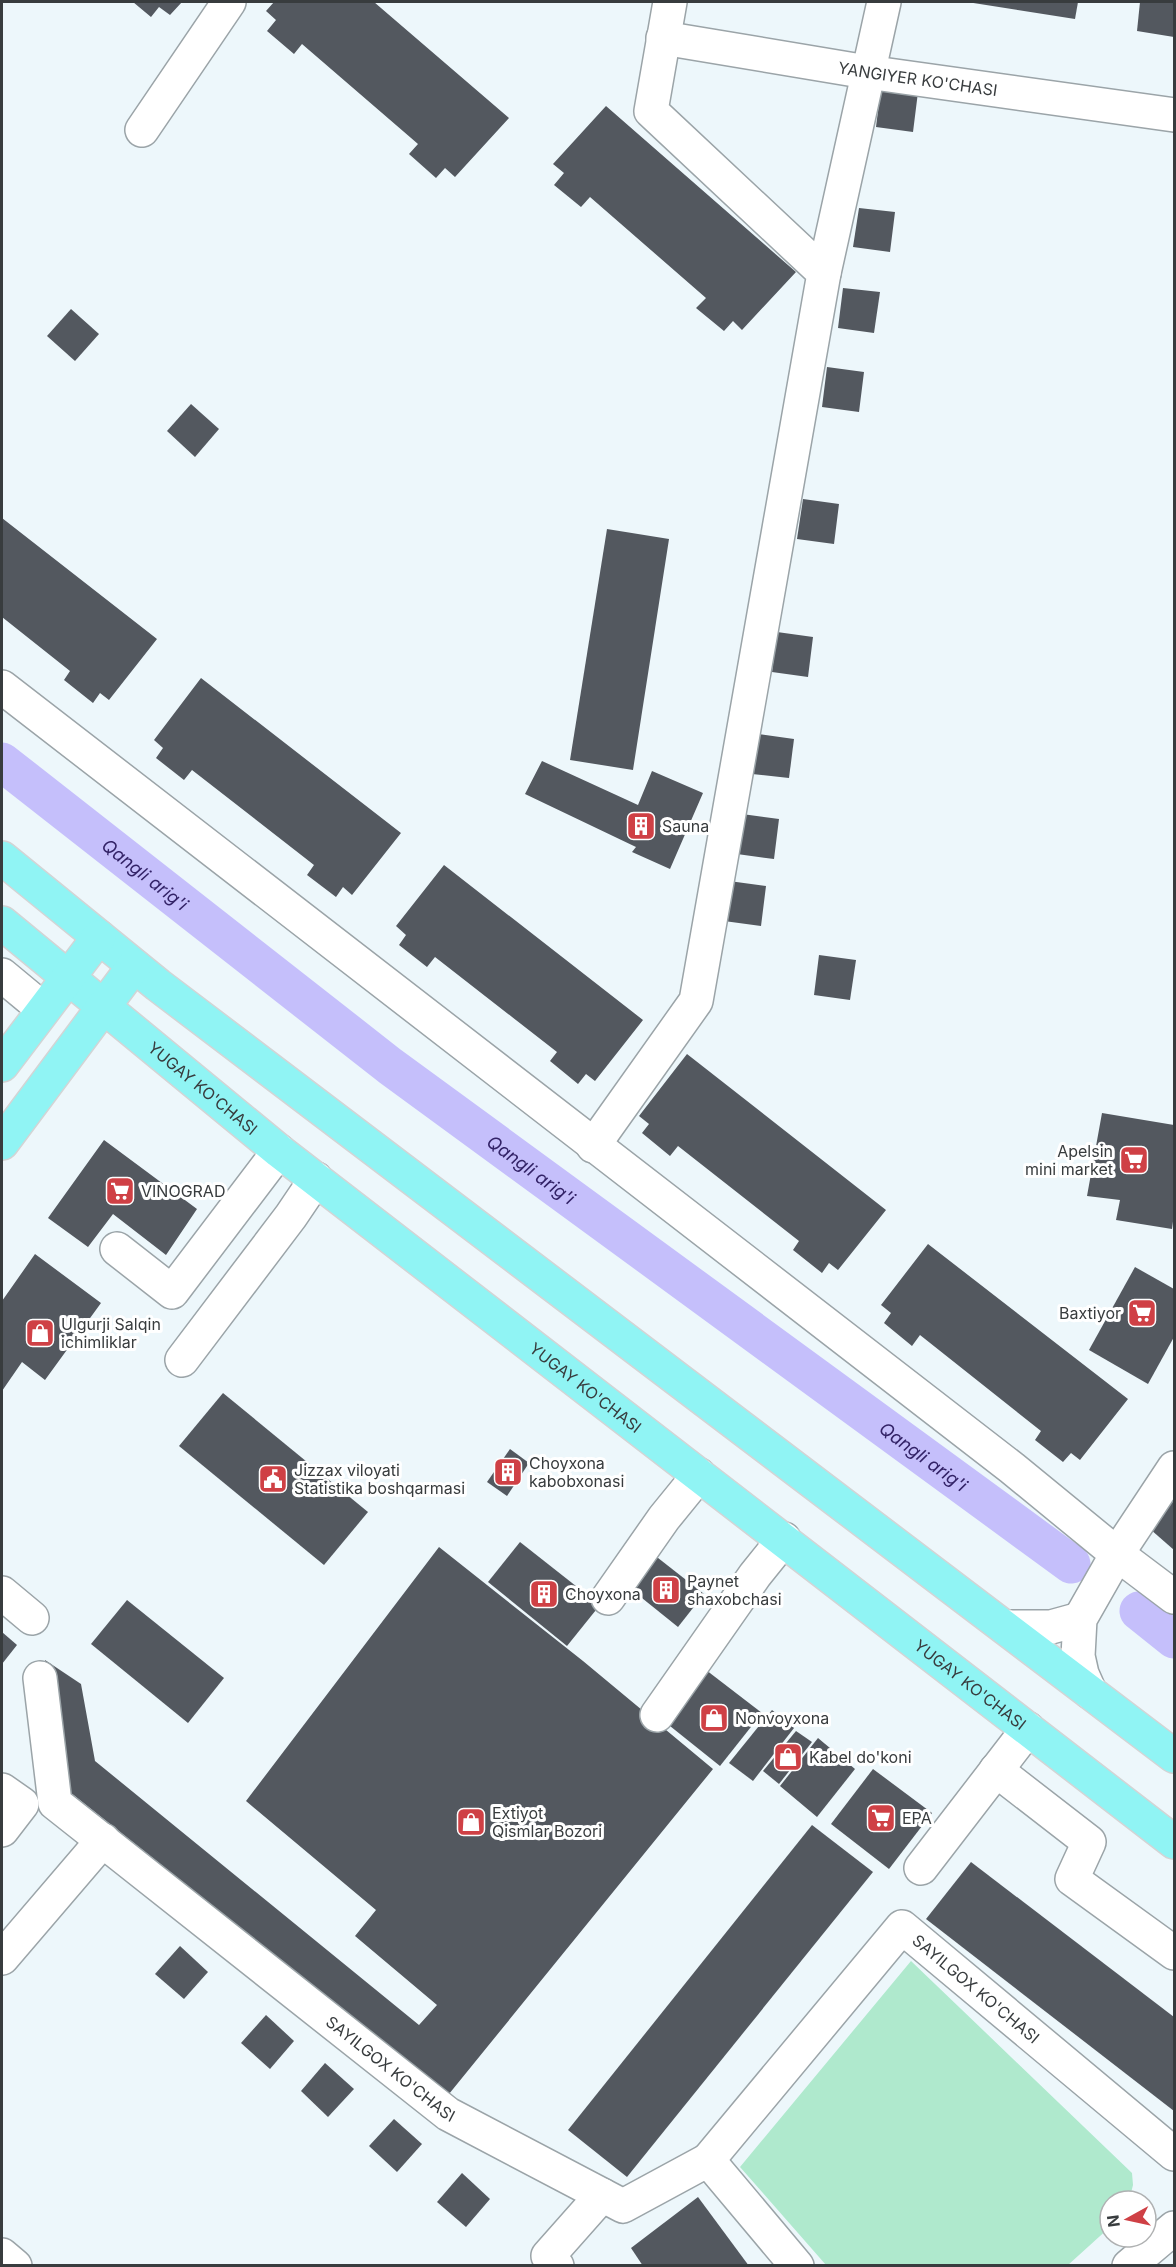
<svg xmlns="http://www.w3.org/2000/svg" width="1176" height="2267" viewBox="0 0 1176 2267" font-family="Inter,sans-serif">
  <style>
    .green { fill: #afe9cd }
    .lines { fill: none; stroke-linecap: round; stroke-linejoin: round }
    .canal { stroke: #c5bffb; stroke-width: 39 }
    .building { fill: #53585f }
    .minor-casing { stroke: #9ba4a8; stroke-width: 36 }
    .major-casing { stroke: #d3d4d5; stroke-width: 36 }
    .minor { stroke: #fff; stroke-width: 33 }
    .major { stroke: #90f4f4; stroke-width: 33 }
    .labels { text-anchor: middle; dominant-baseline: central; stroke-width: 6; stroke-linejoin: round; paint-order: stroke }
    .street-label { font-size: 16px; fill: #383c3e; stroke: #fff }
    .poi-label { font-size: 16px; fill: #383c3e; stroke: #fff; text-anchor: start }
    .water-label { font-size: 18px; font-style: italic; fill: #332367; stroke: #fff }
  </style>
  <rect width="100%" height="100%" fill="#edf7fb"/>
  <path class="green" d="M911,1961l221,212 1,12 -4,16h-19v26l-42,38h-242l-86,-98z"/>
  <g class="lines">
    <g class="canal">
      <path id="s1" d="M2,762l388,304 681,498"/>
      <path d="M1139,1611l35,28"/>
    </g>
  </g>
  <g class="building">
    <path d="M133,2h49l-12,13 -11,-8 -8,10z"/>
    <path d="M274,2h100l135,116 -54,59 -10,-9 -9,10 -27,-24 9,-10 -116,-100 -8,10 -27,-23 9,-11 -10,-9z"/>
    <path d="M967,2h111l-3,17z"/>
    <path d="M1140,2h34v35l-37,-6z"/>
    <path d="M881,87l37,5 -5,40 -37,-5z"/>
    <path d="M606,106l190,166 -54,58 -9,-9 -9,10 -28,-23 10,-10 -116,-101 -9,10 -27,-22 10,-12 -11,-9z"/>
    <path d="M859,208l36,4 -5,40 -37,-5z"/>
    <path d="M843,288l37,4 -6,41 -36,-5z"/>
    <path d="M71,309l28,25 -24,27 -28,-25z"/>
    <path d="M827,367l37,5 -5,40 -37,-5z"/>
    <path d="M191,404l28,25 -24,28 -28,-26z"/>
    <path d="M803,499l36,5 -5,40 -37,-5z"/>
    <path d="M2,518l155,121 -48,61 -9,-7 -7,10 -29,-23 6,-9 -68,-54z"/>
    <path d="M607,529l62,10 -36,231 -63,-10z"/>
    <path d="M777,632l36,5 -5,40 -36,-5z"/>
    <path d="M201,678l200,155 -49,62 -9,-8 -7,10 -29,-22 7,-10 -122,-95 -8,10 -28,-22 7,-10 -9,-8z"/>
    <path d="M758,734l36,5 -5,39 -37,-4z"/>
    <path d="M542,761l96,44 14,-34 51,22 -33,76 -38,-17 4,-5 -111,-53z"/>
    <path d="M742,814l37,5 -5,40 -37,-5z"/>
    <path d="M444,865l199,155 -48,61 -9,-7 -8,10 -28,-23 7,-9 -122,-95 -8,10 -28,-22 7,-10 -10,-9z"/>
    <path d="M729,881l37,5 -5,40 -37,-5z"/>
    <path d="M819,955l37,5 -6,40 -36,-5z"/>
    <path d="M687,1054l199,156 -48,60 -9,-7 -7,10 -29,-23 6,-9 -121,-95 -8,10 -28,-23 7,-9 -10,-8z"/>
    <path d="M1102,1113l72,12v89l-2,15 -56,-9 4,-20 -33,-4z"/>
    <path d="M104,1140l93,69 -31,46 -53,-41 -25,33 -40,-29z"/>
    <path d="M928,1244l200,155 -48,61 -9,-7 -8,9 -28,-22 6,-9 -121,-96 -8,11 -28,-23 7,-10 -10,-8z"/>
    <path d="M35,1254l66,49 -56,77 -23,-18 -20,29v-90z"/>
    <path d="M1135,1267l39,22v48l-26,47 -59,-34z"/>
    <path d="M223,1393l145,119 -44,53 -145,-119z"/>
    <path d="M510,1449l19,14 -22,33 -20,-14z"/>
    <path d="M1174,1500v50l-24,-21z"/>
    <path d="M520,1542l80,63 -33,41 -79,-64z"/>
    <path d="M439,1547l144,114 130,108 -264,325 -383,-305 -21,-129 36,24 14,77 324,264 18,-20 -82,-69 21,-26 -130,-109z"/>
    <path d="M653,1554l51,40 -26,33 -51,-41z"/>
    <path d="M127,1600l97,78 -36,45 -97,-79z"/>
    <path d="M2,1632l15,13 -15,19z"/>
    <path d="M706,1670l56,43 -42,53 -55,-44z"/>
    <path d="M772,1710l22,18 -41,53 -24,-18z"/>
    <path d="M796,1731l16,11 -33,42 -16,-13z"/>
    <path d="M818,1738l37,31 -38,48 -37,-31z"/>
    <path d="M873,1769l59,44 -43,56 -58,-45z"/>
    <path d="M812,1825l61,47 -246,305 -59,-47z"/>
    <path d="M971,1862l203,155v94l-248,-192z"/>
    <path d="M180,1946l28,26 -24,27 -29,-25z"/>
    <path d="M266,2015l28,26 -24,28 -29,-26z"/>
    <path d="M325,2063l29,26 -26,28 -27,-26z"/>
    <path d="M394,2119l28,25 -25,28 -28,-26z"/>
    <path d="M462,2173l28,26 -24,28 -29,-25z"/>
    <path d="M698,2197l51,69h-106l-12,-18z"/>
  </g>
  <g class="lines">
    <g class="minor-casing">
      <g id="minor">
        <path id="s2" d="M663,38l204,34 307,43"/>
        <path d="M142,130l87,-128"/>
        <path d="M824,273l60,-271"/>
        <path d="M2,687l1010,781 105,86 57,43"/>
        <path d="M2,975l41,34"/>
        <path d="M593,1146l103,-145 128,-728 -173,-162 19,-109"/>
        <path d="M117,1249l55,43 107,-141"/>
        <path d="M182,1360l109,-144 25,-37"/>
        <path d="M2,1593l30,25"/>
        <path d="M608,1598l56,-80 35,-43"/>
        <path d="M1005,1627h46l29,-8"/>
        <path id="s3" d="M40,1678l15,125 393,311 175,92 85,-46"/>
        <path d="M1090,1692l-8,-18 -4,-18 2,-37 37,-65 57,-86"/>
        <path d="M657,1715l98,-140 29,-36"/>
        <path d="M996,1770l93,72 -17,37 102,74"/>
        <path d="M2,1790l20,14 -20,26"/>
        <path d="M921,1868l107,-139"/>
        <path d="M2,1958l101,-118"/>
        <path d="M2,2255l13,11"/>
        <path d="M557,2266l-9,-10 54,-61"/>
        <path id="s4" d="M797,2266l-89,-106 194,-233 272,227"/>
        <path d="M1129,2266l45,-38"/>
      </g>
    </g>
    <g class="major-casing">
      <g id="major">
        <path d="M2,858l156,127 1016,771"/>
        <path id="s5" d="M2,923l277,228 895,691"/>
        <path d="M2,1065l97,-128"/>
        <path d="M2,1143l132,-177"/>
      </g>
    </g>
    <use href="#minor" class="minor"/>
    <use href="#major" class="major"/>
  </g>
  <defs>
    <g id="building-square" transform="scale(1.5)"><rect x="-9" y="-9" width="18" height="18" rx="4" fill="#cf4045" stroke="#fff"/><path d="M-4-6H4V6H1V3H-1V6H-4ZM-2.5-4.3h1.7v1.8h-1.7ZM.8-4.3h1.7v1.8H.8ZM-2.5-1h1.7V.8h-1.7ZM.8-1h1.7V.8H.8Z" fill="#fff"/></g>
    <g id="supermarket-square" transform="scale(1.5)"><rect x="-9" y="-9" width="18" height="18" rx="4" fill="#cf4045" stroke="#fff"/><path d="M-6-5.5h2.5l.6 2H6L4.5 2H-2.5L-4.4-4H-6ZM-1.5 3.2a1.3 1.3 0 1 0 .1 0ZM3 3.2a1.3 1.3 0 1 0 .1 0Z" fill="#fff"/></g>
    <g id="shop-square" transform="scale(1.5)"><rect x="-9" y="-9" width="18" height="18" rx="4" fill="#cf4045" stroke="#fff"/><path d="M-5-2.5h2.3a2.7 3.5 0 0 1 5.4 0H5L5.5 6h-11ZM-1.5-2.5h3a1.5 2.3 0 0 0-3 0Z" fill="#fff"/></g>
    <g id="civic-square" transform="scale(1.5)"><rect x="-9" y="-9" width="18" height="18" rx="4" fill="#cf4045" stroke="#fff"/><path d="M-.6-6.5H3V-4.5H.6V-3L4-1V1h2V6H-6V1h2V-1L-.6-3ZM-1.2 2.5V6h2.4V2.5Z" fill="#fff"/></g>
  </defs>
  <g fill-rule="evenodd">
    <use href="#building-square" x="641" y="826"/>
    <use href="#supermarket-square" x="1134" y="1160"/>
    <use href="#supermarket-square" x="120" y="1191"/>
    <use href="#supermarket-square" x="1142" y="1313"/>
    <use href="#shop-square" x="40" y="1333"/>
    <use href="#building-square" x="508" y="1472"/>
    <use href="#civic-square" x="273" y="1479"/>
    <use href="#building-square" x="666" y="1590"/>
    <use href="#building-square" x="544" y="1594"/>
    <use href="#shop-square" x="714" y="1718"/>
    <use href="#shop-square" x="788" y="1757"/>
    <use href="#supermarket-square" x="881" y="1818"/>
    <use href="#shop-square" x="471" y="1822"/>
  </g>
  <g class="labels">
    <g class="street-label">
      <text stroke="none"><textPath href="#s2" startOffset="258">YANGIYER KO'CHASI</textPath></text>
      <text stroke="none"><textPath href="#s5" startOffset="260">YUGAY KO'CHASI</textPath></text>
      <text stroke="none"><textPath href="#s5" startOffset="746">YUGAY KO'CHASI</textPath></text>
      <text stroke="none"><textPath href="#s5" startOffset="1232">YUGAY KO'CHASI</textPath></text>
      <text stroke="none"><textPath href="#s4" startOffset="538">SAYILGOX KO'CHASI</textPath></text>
      <text stroke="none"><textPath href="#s3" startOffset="554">SAYILGOX KO'CHASI</textPath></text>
    </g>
    <g class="poi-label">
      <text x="662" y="826">Sauna</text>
      <text x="1113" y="1151" text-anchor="end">Apelsin<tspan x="1113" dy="18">mini market</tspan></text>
      <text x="141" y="1191">VINOGRAD</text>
      <text x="1121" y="1313" text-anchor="end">Baxtiyor</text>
      <text x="61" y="1324">Ulgurji Salqin<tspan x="61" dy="18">ichimliklar</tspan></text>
      <text x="529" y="1463">Choyxona<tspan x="529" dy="18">kabobxonasi</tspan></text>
      <text x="294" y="1470">Jizzax viloyati<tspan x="294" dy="18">Statistika boshqarmasi</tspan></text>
      <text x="687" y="1581">Paynet<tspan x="687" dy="18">shaxobchasi</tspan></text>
      <text x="565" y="1594">Choyxona</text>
      <text x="735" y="1718">Nonvoyxona</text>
      <text x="809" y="1757">Kabel do'koni</text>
      <text x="492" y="1813">Extiyot<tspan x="492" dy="18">Qismlar Bozori</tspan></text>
      <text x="902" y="1818">EPA</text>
    </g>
    <g class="water-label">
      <text stroke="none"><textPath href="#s1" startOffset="182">Qangli arig'i</textPath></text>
      <text stroke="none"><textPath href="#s1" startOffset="668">Qangli arig'i</textPath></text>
      <text stroke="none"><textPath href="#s1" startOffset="1154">Qangli arig'i</textPath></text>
    </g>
  </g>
  <rect width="1176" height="2267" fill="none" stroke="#383c3e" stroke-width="6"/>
  <g transform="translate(1128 2219) rotate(262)"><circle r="28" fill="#ffffff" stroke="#afb1b2" stroke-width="1.5"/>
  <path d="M0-4.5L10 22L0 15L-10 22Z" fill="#cf4045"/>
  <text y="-9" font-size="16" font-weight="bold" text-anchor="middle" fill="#383c3e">N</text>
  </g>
</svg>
